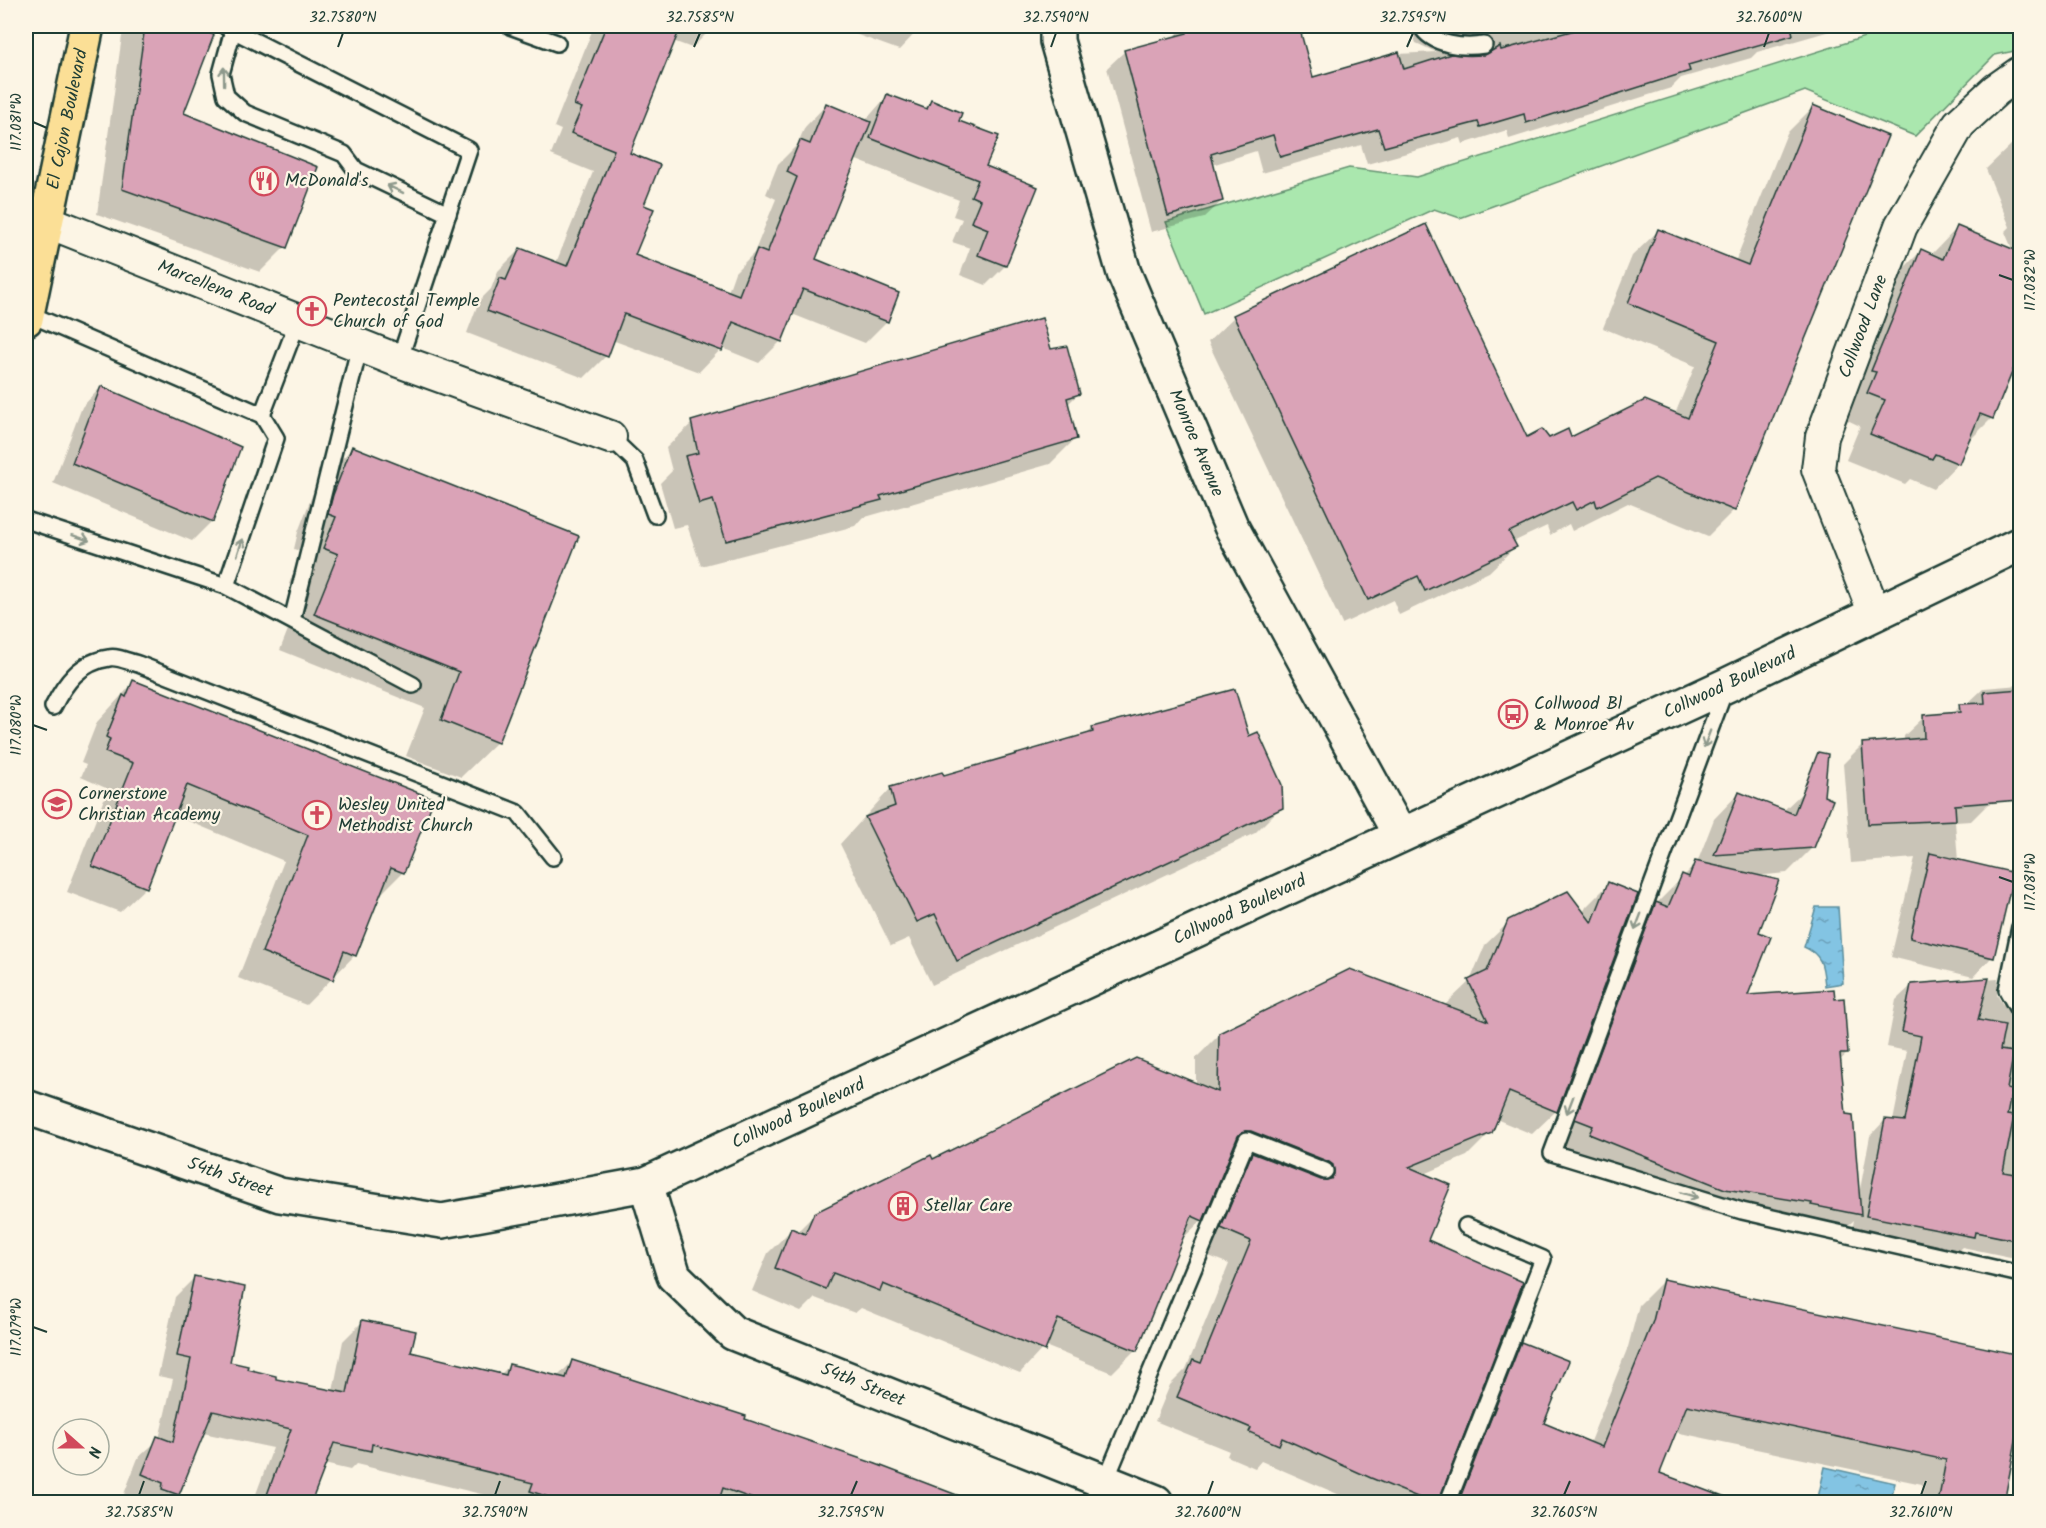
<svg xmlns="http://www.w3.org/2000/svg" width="2046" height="1528" viewBox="0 0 2046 1528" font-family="Kalam,sans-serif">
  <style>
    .grass { fill: #aae7ae; stroke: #649271; stroke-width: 1.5 }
    .water { fill: url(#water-ripples); stroke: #5b8e9d; stroke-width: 1.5 }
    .shadow { fill: #0003; fill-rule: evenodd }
    .building { fill: #daa3b7; stroke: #1f3d34; stroke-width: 1.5 }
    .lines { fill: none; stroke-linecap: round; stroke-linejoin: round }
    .service-casing { stroke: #1f3d34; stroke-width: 20 }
    .minor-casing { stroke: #1f3d34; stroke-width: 36 }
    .tertiary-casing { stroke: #1f3d34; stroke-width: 38 }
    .secondary-casing { stroke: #1f3d34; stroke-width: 38 }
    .primary-casing { stroke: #1f3d34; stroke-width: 38 }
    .service { stroke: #fcf5e5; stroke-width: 15 }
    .minor { stroke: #fcf5e5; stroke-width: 32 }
    .tertiary { stroke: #fcf5e5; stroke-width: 33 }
    .secondary { stroke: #fcf5e5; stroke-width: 33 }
    .primary { stroke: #fbdf96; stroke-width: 33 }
    .oneway { stroke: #8e998c }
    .ticks { fill: none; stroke: #1f3d34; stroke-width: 2 }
    .labels { text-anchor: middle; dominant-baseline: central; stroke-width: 4.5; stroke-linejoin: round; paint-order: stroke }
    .street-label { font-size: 18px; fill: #1f3d34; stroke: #fcf5e5 }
    .poi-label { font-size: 18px; fill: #1f3d34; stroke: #fcf5e5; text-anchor: start }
    .neatline { fill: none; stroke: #1f3d34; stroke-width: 2 }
    .ticks-label { font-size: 15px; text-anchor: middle; fill: #1f3d34 }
  </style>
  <defs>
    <pattern id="water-ripples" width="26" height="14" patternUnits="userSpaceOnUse" patternTransform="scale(1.5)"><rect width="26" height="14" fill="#83c4e3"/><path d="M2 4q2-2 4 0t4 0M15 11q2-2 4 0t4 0" fill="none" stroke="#6ba0b9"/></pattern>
  </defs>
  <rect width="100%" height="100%" fill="#fcf5e5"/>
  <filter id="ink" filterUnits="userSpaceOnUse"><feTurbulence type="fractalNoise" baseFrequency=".0167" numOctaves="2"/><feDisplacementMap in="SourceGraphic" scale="12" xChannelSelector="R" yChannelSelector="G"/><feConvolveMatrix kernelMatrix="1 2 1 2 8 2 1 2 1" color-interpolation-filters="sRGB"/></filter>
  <g filter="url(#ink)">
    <path class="grass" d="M1889,26h131v24l-25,5 -80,81 -110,-45 -345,127 -26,-9 -230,105 -38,-92 183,-54 68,9 473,-148z"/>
    <g class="water">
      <path d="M1816,907h22l5,76 -18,3c-2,-19 -2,-31 -21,-39z"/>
      <path d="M1825,1467l70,16 -5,19h-73z"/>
    </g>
    <g class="shadow">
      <path d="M133,26h53l26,10 -30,78 103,133 -25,25 -163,-58 25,-178z"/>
      <path d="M594,26h120l-22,22 -19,-7 -45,113 14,52 -9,50 95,36 7,-20 19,-19 22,-54 -10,-5 12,-30 19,-19 8,-18 21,-22 39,16 22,-25 36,14 8,-8 26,19 28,46 20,99 -19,19 -26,-10 10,-27 -18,-6 10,-23 -9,-3 6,-16 -105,-41 -40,101 73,61 -22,22 -73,-29 -11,27 -22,22 -37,-15 -23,24 -87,-32 -6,16 -22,22 -117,-45 12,-32 12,-12 7,-18 22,-22 36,14 37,-91 -42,-17 10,-25 -7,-3z"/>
      <path d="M845,26h77l-23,24 -55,-20z"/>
      <path d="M1185,26h112l15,53 86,-25 38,-2 -20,-9 -6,-17h431l-4,3 -80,23 -6,6 -70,20 -10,10 -162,51 -2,-9 -44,14 -2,-6 -94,26 -6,-19 -99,28 -6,-22 -44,14 10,36 -18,17 -53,14 -44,-164 18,-17 47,-12zM1443,52l28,1 2,3 -15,1z"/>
      <path d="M1813,107l-79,403 -26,26 -80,-33 -56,28 -3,-7 -19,11 -3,-9 -34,16 2,5 -26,25 -90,43 -6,-15 -51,24 -134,-282 26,-25 192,-91 100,213h44l105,-25 20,-48 -92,-38 29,-72 26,-25 77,31 52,-129z"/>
      <path d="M2020,140v209l-28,69 -26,26 -8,19 -25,26 -23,-10 -5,5 -59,-24 14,-34 -17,-8 52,-141 26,-26 10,4 26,-27 56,23 -8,-19 5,-5 -24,-58 26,-25z"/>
      <path d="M1050,351l29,42 -12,12 9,33 -26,26 -188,54 -7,8 -154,40 -14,-41 -14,3 -13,-45 12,-12 -6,-23 26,-25z"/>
      <path d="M101,387l111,134 -20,20 -139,-58 29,-76z"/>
      <path d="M353,448l144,294 -36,35 -55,-21 19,-48 -145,-58 24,-61 -15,-5 12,-32 -7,-3 4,-17 19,-49z"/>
      <path d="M134,682l269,190 -25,25 -23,58 -49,50 -68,-27 46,-117 -110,-46 -28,72 -26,25 -53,-20 41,-103 -27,-12 5,-12 -5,-2 16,-41z"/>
      <path d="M2020,685v110l-17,1 -7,7 -8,1 -17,17 -16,1 3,39 54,13 -20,83 -19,20 -82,-20 24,-99 -64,5 -8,-99 20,-20 41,-3v-5l20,-19 27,-2 9,-9 6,-1 18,-17z"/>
      <path d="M1093,728l188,79 -26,26 -323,152 -23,-47 -18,8 -51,-102 51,-56 52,-11 142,-41z"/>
      <path d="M1805,790l8,57 -26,26 -32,3 2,57 -11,64 101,57 -8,7 20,134 11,-59 15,-16 8,1 14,-70 -20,-4 9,-47 16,-15 86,-6 -1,16 6,10 2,-12 15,-16v282l-58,-12 -4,4 -106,-20 2,-11 -18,17 -46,-12 -89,-14 -133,-54 3,-8 -18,-7 81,-216 63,-63 17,-44 25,-26 44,18z"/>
      <path d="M1609,884l-53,227 -24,23 -36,-15 -5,13 -24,24 -45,19 16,327h-82l-95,-41 -6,7 -28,-12 2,-5 -74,-30 15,-36 16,-16 43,-105 -30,-12 47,-91 -17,-7 -27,66 -22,21 -45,109 -23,23 -67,-27 -25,27 -159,-65 -6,5 -40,-15 -14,14 -49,-21 16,-38 23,-23 6,2 18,-18 118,-53 263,-77v-26l24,-24 227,-27 -1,-3 24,-23 15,-36 24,-23 74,-9 3,-6z"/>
      <path d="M26,1209l3,1 -3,17z"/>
      <path d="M195,1277l33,86 46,17 59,11 10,-50 19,-19 48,31 90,22 9,-9 48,11 15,-15 304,103 97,37h-459l-158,-38 -6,6 -26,-6 -15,38h-56l20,-54 -70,-15 -25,61 -6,6 8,2h-35l-21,-8 14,-36 21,-19 14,-60 -15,-3 17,-79z"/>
      <path d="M1664,1280l356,76v57l-18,89h-83l3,-18 -247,-52 -17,42 75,28h-289l53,-134 24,-25 21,81 47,20 39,-97 11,-42z"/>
    </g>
    <g class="building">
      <path d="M145,26h45l24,9 -30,78 134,54 -31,81 -165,-59z"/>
      <path d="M606,26h75l-51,127 30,12 -16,40 10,4 -19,46 104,40 18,-46 10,4 30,-76 -10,-5 13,-32 10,4 16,-41 45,19 -55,137 83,34 -11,29 -85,-33 -21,53 -49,-20 -11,29 -98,-37 -16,43 -121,-46 13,-33 6,2 14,-32 47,18 47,-116 -43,-17 11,-25 -8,-3z"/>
      <path d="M1185,26h114l14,51 86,-25 5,17 47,-15 34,1 15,-9 1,4 89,-24h201l2,9 -105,30 2,6 -164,52 -2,-9 -44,13 -2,-5 -94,25 -6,-18 -98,28 -7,-22 -62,19 12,47 -55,15 -44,-166 63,-17z"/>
      <path d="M887,94l40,15 4,-9 31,13 -3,8 40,15 -13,30 52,21 -32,79 -28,-11 10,-26 -17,-7 9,-22 -9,-4 7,-16 -108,-42z"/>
      <path d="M1813,105l75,31 -153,375 -80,-33 -58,29 -2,-7 -19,10 -4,-8 -63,30 8,15 -92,44 -7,-15 -50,24 -135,-285 193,-91 101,213 15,-8 7,9 19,-9 3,8 74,-37 43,18 31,-77 -91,-38 30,-74 90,36z"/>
      <path d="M1957,226l63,26v101l-27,66 -13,-5 -21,50 -24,-10 -3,5 -62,-25 15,-34 -18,-7 9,-21 -5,-1 50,-122 22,10z"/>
      <path d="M1042,318l9,31 16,-3 13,48 -13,4 10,41 -197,57 2,4 -156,41 -13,-41 -14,4 -14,-48 13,-3 -7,-32z"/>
      <path d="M101,386l140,61 -28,75 -141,-59z"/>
      <path d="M352,446l227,90 -81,207 -57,-23 18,-48 -145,-58 24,-60 -15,-6 13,-31 -8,-3 5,-19z"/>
      <path d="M133,680l301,119 -30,74 -13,-5 -35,88 -12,-5 -11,29 -71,-28 46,-117 -121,-50 -40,103 -55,-22 41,-103 -28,-11 5,-13 -4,-2 17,-42 3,2z"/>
      <path d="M1235,689l14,47 9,-4 24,53 1,23 -326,153 -22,-47 -18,8 -52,-105 30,-11 -5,-19 52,-15 2,3 149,-43 -1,-5z"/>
      <path d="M2020,689v111l-65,5 1,15 -88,4 -6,-81 62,-5 -1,-23 37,-3 -1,-8 26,-1 -1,-11z"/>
      <path d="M1818,752l10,2 -4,42 9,4 -19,48 -100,7 25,-63 55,22z"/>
      <path d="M1930,853l81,19v14l-17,72 -84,-20z"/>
      <path d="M1695,861l84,19 -20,52 12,5 -23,58 86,-6 1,10 9,-1 4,56h-8l6,60 7,1 8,100 -50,-10 1,-2 -87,-14 -136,-55 4,-8 -18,-7 81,-217 12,5 14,-33 7,3z"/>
      <path d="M1608,882l30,12 -81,218 -48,-20 -17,41 -83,34 42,18 -23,55 95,42 -85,221h-6l-61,-25 -89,-40 -3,7 -30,-13 2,-4 -74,-31 16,-37 8,3 50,-122 -30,-13 31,-75 69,27 10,-1 3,-5 -1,-9 -4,-3 -78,-31 -9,1 -4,4 -35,85 -11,-5 -55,135 -79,-32 -13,32 -162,-67 -3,7 -47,-18 -7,16 -51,-21 16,-40 14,6 9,-21 117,-58 2,4 203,-101 82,34 1,-59 131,-64 138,52 -20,-41 19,-9 21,-51 60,-29 24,32z"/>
      <path d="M1989,978l-11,42 27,5 -5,25 14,2 -7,37 5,1 -5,25 7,1 -11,56 17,3v66l-45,-9 -1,5 -108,-21 19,-97 20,2 16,-85 -19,-4 9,-48z"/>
      <path d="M194,1276l51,11 -15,75 18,4 -1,3 29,7v3l71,14 15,-73 54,11 -5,21 95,23 3,-11 57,14 6,-18 174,56 -1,3 131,45 94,36 -1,3h-205l-41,-15 -5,15h-151l-37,-12 3,-8 -161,-39 -1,7 -37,-8 -23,60h-47l27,-74 -78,-18 -34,84 -17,-6 1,-6 -21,-9 15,-38 16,6 18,-83 -14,-3z"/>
      <path d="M1663,1279l357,76v65l-16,83h-66l8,-43 -259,-55 -27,68 71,27 -1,3h-272l63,-161 48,19 -25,62 58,24 51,-126z"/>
    </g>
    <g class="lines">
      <g class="service-casing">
        <g id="service">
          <path d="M225,26l244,124 -70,211"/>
          <path d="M510,26l47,17"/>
          <path d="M1421,26c11,20 44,22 63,19"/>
          <path d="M233,30l-12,44 5,22 19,17 99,41 12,16 92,44"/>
          <path d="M262,415l36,-94"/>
          <path d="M610,437l25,24 20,54"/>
          <path d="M26,520l200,66 50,-148 -14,-23 -235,-102"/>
          <path d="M226,586l187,99"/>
          <path d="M292,620l68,-275"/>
          <path d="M1726,687l-174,466 190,58 278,63"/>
          <path d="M53,707c12,-24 27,-45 56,-49 8,-2 20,4 29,6l380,149 35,44"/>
          <path d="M2020,927l-13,63 13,23"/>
          <path d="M1105,1482l142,-342 78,31"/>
          <path d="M1448,1502l95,-243 -77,-33"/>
        </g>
      </g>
      <g class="minor-casing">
        <g id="minor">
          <path id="s1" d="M26,213l373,148 211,76"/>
          <path id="s2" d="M1875,614l-57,-145 4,-32 79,-211 58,-102 37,-34 24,-17"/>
        </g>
      </g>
      <g class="tertiary-casing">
        <g id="tertiary">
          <path id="s3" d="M1057,26v15l67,232 107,253 169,309"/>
          <path id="s4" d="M646,1184l28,92 59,57 423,169"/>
        </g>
      </g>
      <g class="secondary-casing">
        <g id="secondary">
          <path id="s5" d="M26,1107l254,88 162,26 204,-37 1081,-499 293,-141"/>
        </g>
      </g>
      <g class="primary-casing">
        <g id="primary">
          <path id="s6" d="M26,319l61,-293"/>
        </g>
      </g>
      <use href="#service" class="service"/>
      <use href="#minor" class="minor"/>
      <use href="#tertiary" class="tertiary"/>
      <use href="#secondary" class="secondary"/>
      <use href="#primary" class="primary"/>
    </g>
    <defs><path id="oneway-shaft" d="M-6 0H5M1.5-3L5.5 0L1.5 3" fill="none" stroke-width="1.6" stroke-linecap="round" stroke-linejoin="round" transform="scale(1.5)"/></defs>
    <g class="oneway">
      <use href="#oneway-shaft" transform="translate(224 76) rotate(-91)"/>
      <use href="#oneway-shaft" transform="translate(395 189) rotate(-154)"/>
      <use href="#oneway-shaft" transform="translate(81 538) rotate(18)"/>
      <use href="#oneway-shaft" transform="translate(240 547) rotate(-72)"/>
      <use href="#oneway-shaft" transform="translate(1707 739) rotate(111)"/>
      <use href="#oneway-shaft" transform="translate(1638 922) rotate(111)"/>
      <use href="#oneway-shaft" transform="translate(1570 1105) rotate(111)"/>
      <use href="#oneway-shaft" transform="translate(1689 1195) rotate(17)"/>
    </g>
  </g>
  <path class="ticks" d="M338,47l5,-14M694,47l6,-14M1051,47l5,-14M1407,47l6,-14M1764,47l5,-14M33,122l14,6M1999,275l14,5M33,725l14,5M1999,877l14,5M33,1327l14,5M139,1495l5,-14M495,1495l5,-14M851,1495l6,-14M1208,1495l5,-14M1564,1495l6,-14M1921,1495l5,-14"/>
  <defs>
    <g id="restaurant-ring" transform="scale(1.5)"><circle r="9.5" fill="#fcf5e5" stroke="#d1495b" stroke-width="1.5"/><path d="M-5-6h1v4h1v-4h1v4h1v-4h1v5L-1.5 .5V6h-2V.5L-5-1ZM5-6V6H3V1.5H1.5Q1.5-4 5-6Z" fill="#d1495b"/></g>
    <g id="church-ring" transform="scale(1.5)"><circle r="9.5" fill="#fcf5e5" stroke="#d1495b" stroke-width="1.5"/><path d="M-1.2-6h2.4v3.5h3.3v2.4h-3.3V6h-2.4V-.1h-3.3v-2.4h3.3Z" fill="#d1495b"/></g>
    <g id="bus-ring" transform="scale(1.5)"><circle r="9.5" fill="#fcf5e5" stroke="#d1495b" stroke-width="1.5"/><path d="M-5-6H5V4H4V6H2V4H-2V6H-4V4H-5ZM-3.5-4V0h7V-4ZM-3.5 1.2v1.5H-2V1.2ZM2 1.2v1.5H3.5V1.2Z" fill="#d1495b"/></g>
    <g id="school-ring" transform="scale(1.5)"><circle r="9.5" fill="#fcf5e5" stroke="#d1495b" stroke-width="1.5"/><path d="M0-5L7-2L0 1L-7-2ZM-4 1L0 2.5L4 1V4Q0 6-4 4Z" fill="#d1495b"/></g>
    <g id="building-ring" transform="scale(1.5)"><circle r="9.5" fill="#fcf5e5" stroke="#d1495b" stroke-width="1.5"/><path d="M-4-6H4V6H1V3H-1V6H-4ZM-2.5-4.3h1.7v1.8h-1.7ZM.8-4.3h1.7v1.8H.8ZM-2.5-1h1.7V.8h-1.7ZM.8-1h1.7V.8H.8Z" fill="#d1495b"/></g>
  </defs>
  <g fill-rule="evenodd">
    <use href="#restaurant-ring" x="264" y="181"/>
    <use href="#church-ring" x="312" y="311"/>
    <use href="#bus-ring" x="1513" y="714"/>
    <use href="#school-ring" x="57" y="804"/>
    <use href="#church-ring" x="317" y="815"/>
    <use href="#building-ring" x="903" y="1206"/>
  </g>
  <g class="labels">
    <g class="street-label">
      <text stroke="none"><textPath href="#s6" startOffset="204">El Cajon Boulevard</textPath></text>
      <text stroke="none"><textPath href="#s1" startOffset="204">Marcellena Road</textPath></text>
      <text stroke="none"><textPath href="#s2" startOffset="306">Collwood Lane</textPath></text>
      <text stroke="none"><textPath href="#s3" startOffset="441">Monroe Avenue</textPath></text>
      <text stroke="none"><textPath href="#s5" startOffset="1834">Collwood Boulevard</textPath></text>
      <text stroke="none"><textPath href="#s5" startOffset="1294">Collwood Boulevard</textPath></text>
      <text stroke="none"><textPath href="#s5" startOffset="808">Collwood Boulevard</textPath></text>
      <text stroke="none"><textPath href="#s5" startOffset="216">54th Street</textPath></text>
      <text stroke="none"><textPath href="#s4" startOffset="318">54th Street</textPath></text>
    </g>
    <g class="poi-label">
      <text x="285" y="181">McDonald's</text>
      <text x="333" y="301">Pentecostal Temple<tspan x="333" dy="21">Church of God</tspan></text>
      <text x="1534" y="704">Collwood Bl<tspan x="1534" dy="21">&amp; Monroe Av</tspan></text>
      <text x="78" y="794">Cornerstone<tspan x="78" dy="21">Christian Academy</tspan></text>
      <text x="338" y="805">Wesley United<tspan x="338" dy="21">Methodist Church</tspan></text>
      <text x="924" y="1206">Stellar Care</text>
    </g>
  </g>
  <rect width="2046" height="1528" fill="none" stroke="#fcf5e5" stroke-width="66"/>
  <g transform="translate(81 1447) rotate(111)"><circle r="28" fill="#fcf5e5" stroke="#a4ab9e" stroke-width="1.5"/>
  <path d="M0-4.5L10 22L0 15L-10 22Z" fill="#d1495b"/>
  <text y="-9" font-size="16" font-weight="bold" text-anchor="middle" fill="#1f3d34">N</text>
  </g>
  <rect x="33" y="33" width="1980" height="1462" class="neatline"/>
  <g class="ticks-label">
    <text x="343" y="22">32.7580°N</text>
    <text x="700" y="22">32.7585°N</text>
    <text x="1056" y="22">32.7590°N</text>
    <text x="1413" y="22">32.7595°N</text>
    <text x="1769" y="22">32.7600°N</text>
    <text transform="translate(16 122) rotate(-90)" y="5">117.081°W</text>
    <text transform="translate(2030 280) rotate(-90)" y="5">117.082°W</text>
    <text transform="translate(16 725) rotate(-90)" y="5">117.080°W</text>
    <text transform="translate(2030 882) rotate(-90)" y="5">117.081°W</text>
    <text transform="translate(16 1327) rotate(-90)" y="5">117.079°W</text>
    <text x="139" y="1517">32.7585°N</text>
    <text x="495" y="1517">32.7590°N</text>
    <text x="851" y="1517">32.7595°N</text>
    <text x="1208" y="1517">32.7600°N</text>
    <text x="1564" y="1517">32.7605°N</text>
    <text x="1921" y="1517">32.7610°N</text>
  </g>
</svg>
